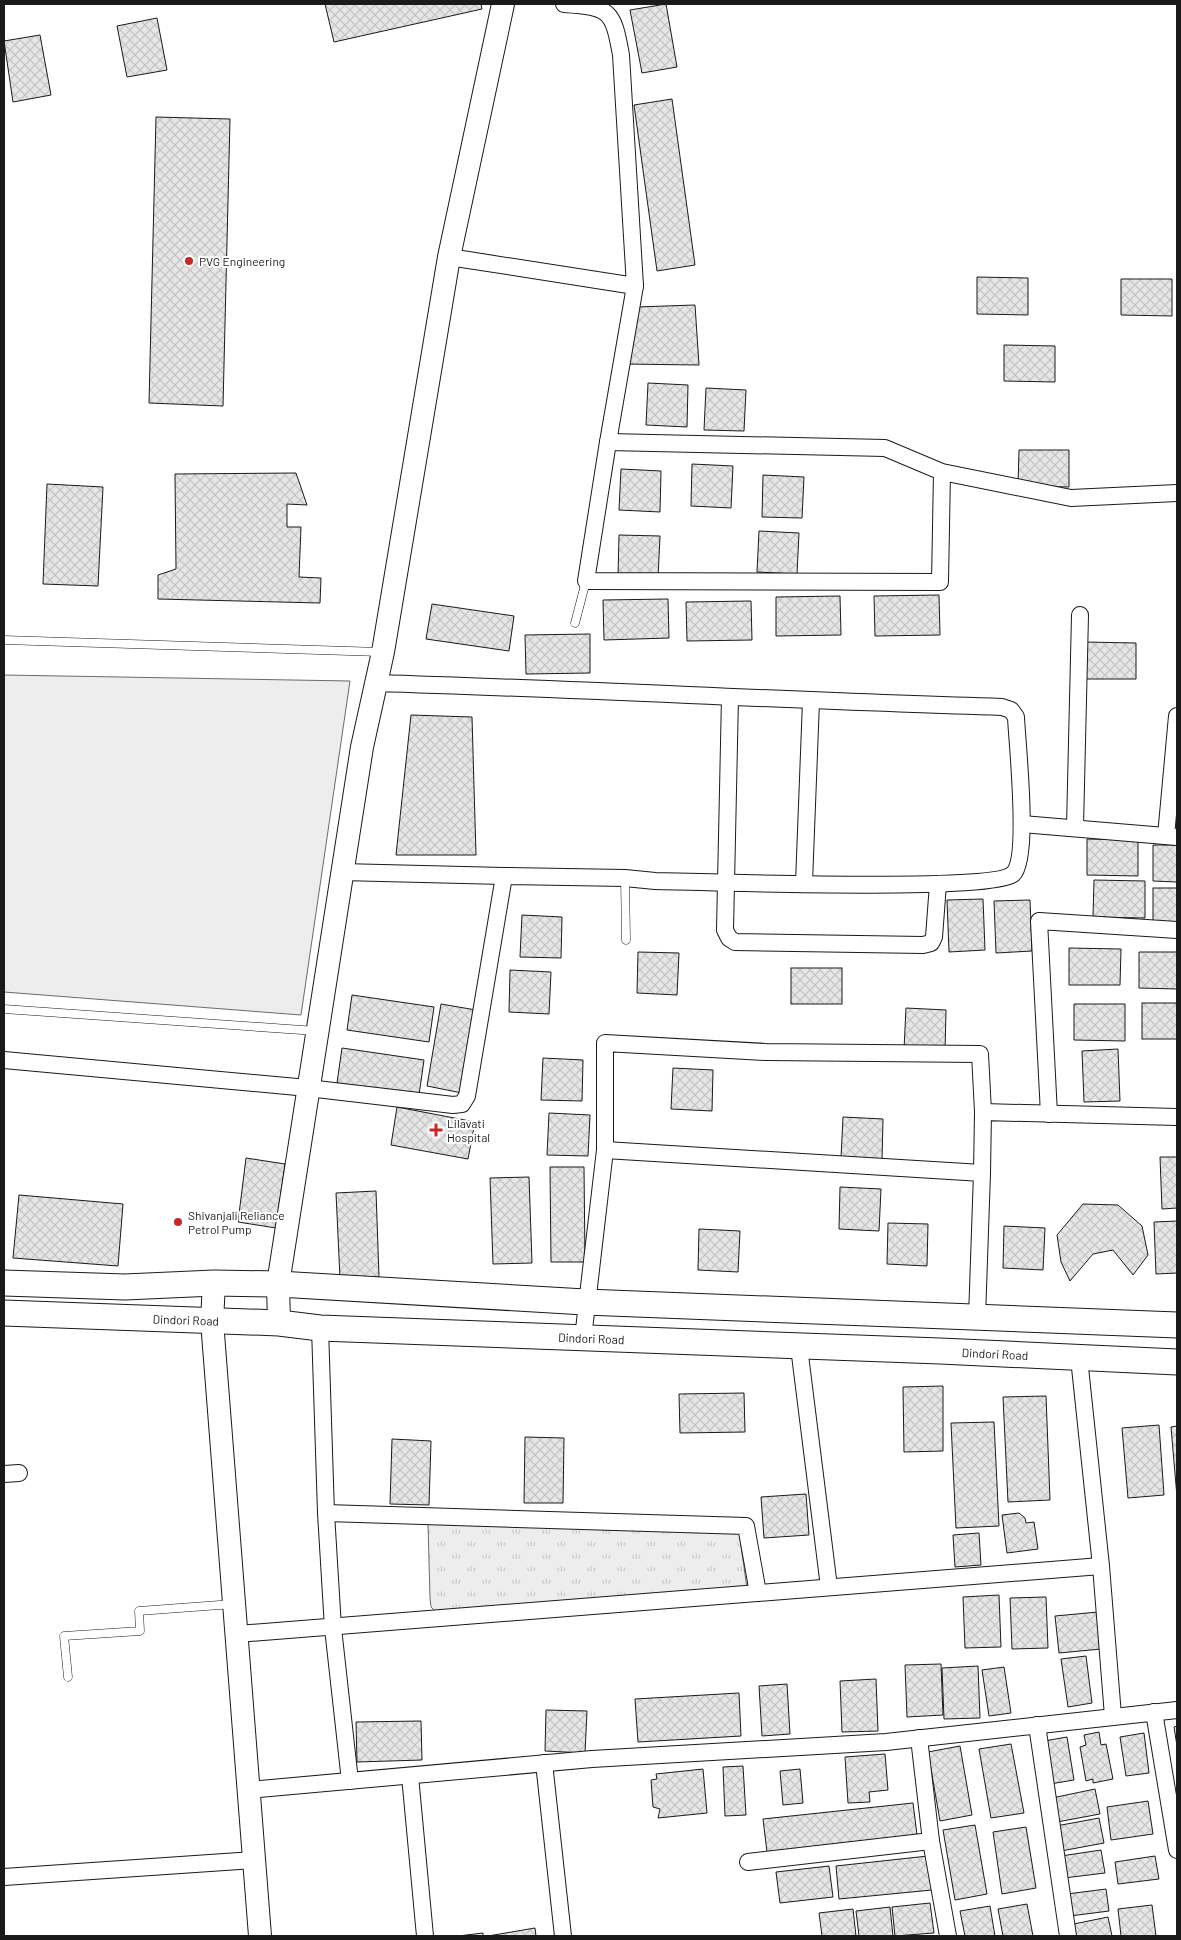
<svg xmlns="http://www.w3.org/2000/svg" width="1181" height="1940" viewBox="0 0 1181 1940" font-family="Barlow,sans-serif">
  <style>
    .park { fill: url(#park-tufts); stroke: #6a6a6a }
    .built { fill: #ededed; stroke: #6a6a6a }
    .building { fill: url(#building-cross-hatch); stroke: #1a1a1a }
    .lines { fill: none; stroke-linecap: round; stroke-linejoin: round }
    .lane-casing { stroke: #1a1a1a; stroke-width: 9 }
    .street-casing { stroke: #1a1a1a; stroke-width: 18 }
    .secondary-casing { stroke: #1a1a1a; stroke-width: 24 }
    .primary-casing { stroke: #1a1a1a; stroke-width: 27 }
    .lane { stroke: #fff; stroke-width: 8 }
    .street { stroke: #fff; stroke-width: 16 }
    .secondary { stroke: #fff; stroke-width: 22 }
    .primary { stroke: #fff; stroke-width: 25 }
    .poi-dot { fill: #c62828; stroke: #fff; stroke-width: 2 }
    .labels { text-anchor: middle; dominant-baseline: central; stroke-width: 4; stroke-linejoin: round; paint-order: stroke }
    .poi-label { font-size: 12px; fill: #1a1a1a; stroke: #fff; text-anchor: start }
    .street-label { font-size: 12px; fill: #1a1a1a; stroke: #fff }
  </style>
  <defs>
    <pattern id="park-tufts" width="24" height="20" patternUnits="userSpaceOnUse" patternTransform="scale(1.25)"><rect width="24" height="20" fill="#ededed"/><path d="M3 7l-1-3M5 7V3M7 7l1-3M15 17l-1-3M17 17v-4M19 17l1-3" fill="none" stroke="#cbcbcb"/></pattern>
    <pattern id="building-cross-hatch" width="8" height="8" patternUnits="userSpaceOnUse" patternTransform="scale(1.25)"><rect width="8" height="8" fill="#e6e6e6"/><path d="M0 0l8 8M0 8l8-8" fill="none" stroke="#c5c5c5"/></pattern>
  </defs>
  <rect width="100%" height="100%" fill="#fff"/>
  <path class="park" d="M428,1524l311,8 8,56 -311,24 -5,-5 -1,-9z"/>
  <path class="built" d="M4,675l346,6 -49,334 -297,-23z"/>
  <g class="building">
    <path d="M325,4h156l1,5 -148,33z"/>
    <path d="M666,4l11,63 -35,6 -12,-63z"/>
    <path d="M157,18l10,52 -40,7 -10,-51z"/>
    <path d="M40,35l11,60 -38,7 -9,-61z"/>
    <path d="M672,99l23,166 -38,6 -23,-166z"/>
    <path d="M156,117l74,2 -7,287 -74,-3z"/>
    <path d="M977,277l51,1v37l-51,-1z"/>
    <path d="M1121,279h51v37l-51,-1z"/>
    <path d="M695,305l4,60 -76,-1 13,-57z"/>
    <path d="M1004,345l51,1v36l-51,-1z"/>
    <path d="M648,383l40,2 -1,42 -41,-2z"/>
    <path d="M706,388l40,2 -2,41 -40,-1z"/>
    <path d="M1019,450h50v37l-51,-1z"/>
    <path d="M692,464l41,2 -2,42 -40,-2z"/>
    <path d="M621,469l40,2 -1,41 -41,-2z"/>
    <path d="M296,473l11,32 -20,-1v23h14l-2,50 22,1 -1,25 -162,-4v-24l18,-6 -1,-95z"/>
    <path d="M763,475l41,2 -2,41 -40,-1z"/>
    <path d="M47,484l56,3 -5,99 -55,-2z"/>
    <path d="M759,531l40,2 -2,41 -40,-2z"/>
    <path d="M619,535l41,1 -2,42 -40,-2z"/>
    <path d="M939,595l1,40 -65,1 -1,-40z"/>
    <path d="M840,596l1,39 -65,1v-39z"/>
    <path d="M668,599l1,39 -65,2 -1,-40z"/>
    <path d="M751,601l1,39 -65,1 -1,-39z"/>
    <path d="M432,604l82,12 -5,35 -83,-12z"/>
    <path d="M590,634v39l-64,1 -1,-39z"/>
    <path d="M1085,642l51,1v36h-52z"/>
    <path d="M411,715l61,2 4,138h-80z"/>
    <path d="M1087,839l51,1v36l-51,-1z"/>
    <path d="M1153,845h24v37l-24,-1z"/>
    <path d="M1094,880l51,1v37l-52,-1z"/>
    <rect x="1153" y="888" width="24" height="36"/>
    <path d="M983,899l2,51 -36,2 -2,-52z"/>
    <path d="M1030,900l2,51 -36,2 -2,-52z"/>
    <path d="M522,915l40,2 -1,41 -41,-1z"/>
    <path d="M1069,948l52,1 -1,36h-51z"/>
    <path d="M638,952l41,1 -2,42 -40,-2z"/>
    <path d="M1139,952h38v37l-38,-1z"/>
    <rect x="791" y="968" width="51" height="36"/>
    <path d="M510,970l41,2 -2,42 -40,-2z"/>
    <path d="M352,995l82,12 -5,35 -82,-12z"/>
    <rect x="1142" y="1003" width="35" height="36"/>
    <path d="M441,1004l35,6 -14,83 -35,-7z"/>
    <path d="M1074,1004h51v37l-51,-1z"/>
    <path d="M906,1008l40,2 -1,41 -41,-1z"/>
    <path d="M342,1048l82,12 -5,35 -82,-12z"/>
    <path d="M1118,1049l2,52 -36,1 -2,-51z"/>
    <path d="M543,1058l40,2 -1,41 -41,-1z"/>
    <path d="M673,1068l40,2 -1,41 -41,-2z"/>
    <path d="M397,1107l78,15 -7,37 -77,-14z"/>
    <path d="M549,1113l41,2 -2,41 -41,-1z"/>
    <path d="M843,1117l40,2 -1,41 -41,-2z"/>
    <path d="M1160,1157h17v51l-15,1z"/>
    <path d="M246,1158l39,6 -9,64 -38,-6z"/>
    <path d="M550,1167h34l1,95h-34z"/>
    <path d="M529,1177l3,86 -39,1 -3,-86z"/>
    <path d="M840,1187l41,2 -2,42 -40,-2z"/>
    <path d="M376,1191l3,86 -39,1 -4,-85z"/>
    <path d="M19,1195l104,9 -5,62 -105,-8z"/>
    <path d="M1083,1204l35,1 24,21 6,29 -15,20 -20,-25 -20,4 -23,27 -9,-19 -4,-27z"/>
    <path d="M1177,1221v52l-21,1 -2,-52z"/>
    <path d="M888,1223l40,1 -1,42 -40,-2z"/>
    <path d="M1004,1226l41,2 -2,42 -40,-2z"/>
    <path d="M699,1229l41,2 -2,41 -40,-2z"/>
    <path d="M943,1386v65l-39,1 -1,-65z"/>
    <path d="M744,1393l1,39 -65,1 -1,-39z"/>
    <path d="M1046,1396l4,104 -42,2 -5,-105z"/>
    <path d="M994,1422l5,104 -43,2 -5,-105z"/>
    <path d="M1159,1425l5,70 -36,3 -6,-70z"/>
    <path d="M1177,1426v71l-6,-70z"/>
    <path d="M525,1437l39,1 -1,65h-39z"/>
    <path d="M392,1439l39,2 -2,64 -39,-1z"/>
    <path d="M806,1494l3,41 -45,3 -3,-41z"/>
    <path d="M1019,1513l6,5 1,5 8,-1 4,27 -31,4 -5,-38z"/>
    <path d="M979,1533l2,32 -26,2 -2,-32z"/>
    <path d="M999,1595l2,52 -36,1 -2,-51z"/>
    <path d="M1046,1597l2,51 -36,1 -2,-51z"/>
    <path d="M1098,1612l3,37 -42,4 -4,-37z"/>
    <path d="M1086,1656l6,47 -24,4 -7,-48z"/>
    <path d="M941,1664l2,51 -36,2 -2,-52z"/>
    <path d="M978,1666l2,52 -36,1 -2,-51z"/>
    <path d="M1004,1667l7,46 -22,3 -7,-46z"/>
    <path d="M876,1679l2,52 -36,1 -2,-51z"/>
    <path d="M787,1684l3,50 -28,2 -3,-50z"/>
    <path d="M739,1693l2,43 -103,6 -3,-43z"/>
    <path d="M546,1710l41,1 -2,42 -40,-2z"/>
    <path d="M421,1721l1,39 -65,2 -1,-40z"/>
    <path d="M1177,1726v20l-3,-19z"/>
    <path d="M1099,1732l2,13 5,-1 7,35 -20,4v-4l-7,2 -6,-34 6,-2 -2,-10z"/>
    <path d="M1144,1733l5,40 -23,3 -6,-39z"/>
    <path d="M1067,1737l7,43 -24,4 -6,-43z"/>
    <path d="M1011,1744l13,69 -33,5 -12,-69z"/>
    <path d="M960,1746l12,69 -32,6 -12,-69z"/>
    <path d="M885,1754l3,36 -19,2 1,10 -22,1 -3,-46z"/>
    <path d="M743,1766l3,49 -21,1 -2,-49z"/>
    <path d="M703,1769l4,44 -49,5 2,-9 -7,-2 -2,-27 6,-1 -1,-5z"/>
    <path d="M800,1769l3,34 -20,2 -3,-34z"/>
    <path d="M1095,1789l5,25 -43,8 -5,-24z"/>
    <path d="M1148,1801l5,33 -42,6 -4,-33z"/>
    <path d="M913,1803l4,32 -150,17 -4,-33z"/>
    <path d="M1099,1818l5,25 -43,8 -5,-25z"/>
    <path d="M975,1825l12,69 -32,6 -12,-70z"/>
    <path d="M1026,1827l10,61 -34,6 -9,-62z"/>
    <path d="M1101,1850l4,23 -41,5 -3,-22z"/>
    <path d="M928,1856l4,34 -93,9 -3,-33z"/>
    <path d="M1155,1856l4,23 -41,5 -3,-22z"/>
    <path d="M829,1866l4,31 -53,6 -4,-31z"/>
    <path d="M1106,1889l3,22 -39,5 -3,-22z"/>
    <path d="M930,1903l4,30 -39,3 -3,-29z"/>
    <path d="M1027,1904l6,32h-30l-5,-27z"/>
    <path d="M1152,1905l4,31h-35l-3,-27z"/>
    <path d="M990,1906l5,30h-30l-5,-25z"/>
    <path d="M890,1907l3,29h-34l-3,-25z"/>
    <path d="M853,1909l3,27h-34l-3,-23z"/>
    <path d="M1108,1917l4,19h-41l-2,-11z"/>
    <path d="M535,1928l1,8h-48z"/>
    <path d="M483,1933v3h-25z"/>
  </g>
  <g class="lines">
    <g class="lane-casing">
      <g id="lane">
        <path d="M575,623l11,-42"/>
        <path d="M4,640l377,12"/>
        <path d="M625,878l1,62"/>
        <path d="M4,1009l312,22"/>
        <path d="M68,1677l-4,-41 76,-5 -1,-20 94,-7"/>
      </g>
    </g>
    <g class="street-casing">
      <g id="street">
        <path d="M564,4c46,3 49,6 57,51l14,231"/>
        <path d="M449,257l186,29 -27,156"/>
        <path d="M942,472l-2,110 -354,-1 22,-139 277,6 57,24 129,26 106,-5"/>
        <path d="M730,697l-5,233 4,8 6,4 188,3 8,-2 3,-6 4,-53"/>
        <path d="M1022,824l155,13"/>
        <path d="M1075,827l5,-212"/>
        <path d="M1166,836l11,-120"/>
        <path d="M341,872l163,4"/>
        <path d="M804,883l7,-182"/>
        <path d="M4,1060l304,28 145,17 9,-1 5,-8 37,-220 121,2 30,3c47,1 338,11 358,-7 17,-16 4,-131 3,-157l-5,-7 -9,-3c-209,-6 -418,-18 -627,-24"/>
        <path d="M1049,1114l-10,-193 138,9"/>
        <path d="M605,1150l377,23 1,-61 194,5"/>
        <path d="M977,1318l5,-145"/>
        <path d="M320,1328l6,185 7,115 17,153"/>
        <path d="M583,1338l22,-188v-107l161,9 214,2 3,58"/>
        <path d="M799,1347l30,240"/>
        <path d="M1079,1358l22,208 12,150"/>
        <path d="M4,1474l15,-1"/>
        <path d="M326,1513l420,13 12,67"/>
        <path d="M237,1634l864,-68"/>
        <path d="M1154,1712l23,138"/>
        <path d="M1037,1725l31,211"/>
        <path d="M919,1738l12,103 17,95"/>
        <path d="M544,1763l19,173"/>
        <path d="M410,1776l15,160"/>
        <path d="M249,1790l343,-31 294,-17 291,-32"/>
        <path d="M748,1862l183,-21"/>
        <path d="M4,1877l250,-17"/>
      </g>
    </g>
    <g class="secondary-casing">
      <g id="secondary">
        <path d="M214,1283l-2,38 48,615"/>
        <path d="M279,1323l-1,-39 84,-537 21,-95 66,-395 54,-253"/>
      </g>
    </g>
    <g class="primary-casing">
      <g id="primary">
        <path d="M4,1283l121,4 89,-4 64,1 307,18 592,23"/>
        <path id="s1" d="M4,1313l275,10 41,5 620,23 237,11"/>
      </g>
    </g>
    <use href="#lane" class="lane"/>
    <use href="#street" class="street"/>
    <use href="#secondary" class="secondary"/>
    <use href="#primary" class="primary"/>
  </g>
  <g class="poi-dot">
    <circle cx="189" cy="261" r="5"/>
    <path d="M433.5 1122.5h5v5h5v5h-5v5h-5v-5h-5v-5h5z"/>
    <circle cx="178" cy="1222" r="5"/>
  </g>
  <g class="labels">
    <g class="poi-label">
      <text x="199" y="261">PVG Engineering</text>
      <text x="447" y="1123">Lilavati<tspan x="447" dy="14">Hospital</tspan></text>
      <text x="188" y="1215">Shivanjali Reliance<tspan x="188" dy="14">Petrol Pump</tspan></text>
    </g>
    <g class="street-label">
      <text stroke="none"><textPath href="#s1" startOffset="182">Dindori Road</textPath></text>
      <text stroke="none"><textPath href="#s1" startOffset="588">Dindori Road</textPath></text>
      <text stroke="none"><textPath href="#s1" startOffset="992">Dindori Road</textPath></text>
    </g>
  </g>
  <rect width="1181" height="1940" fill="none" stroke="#1a1a1a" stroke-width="10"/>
</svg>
